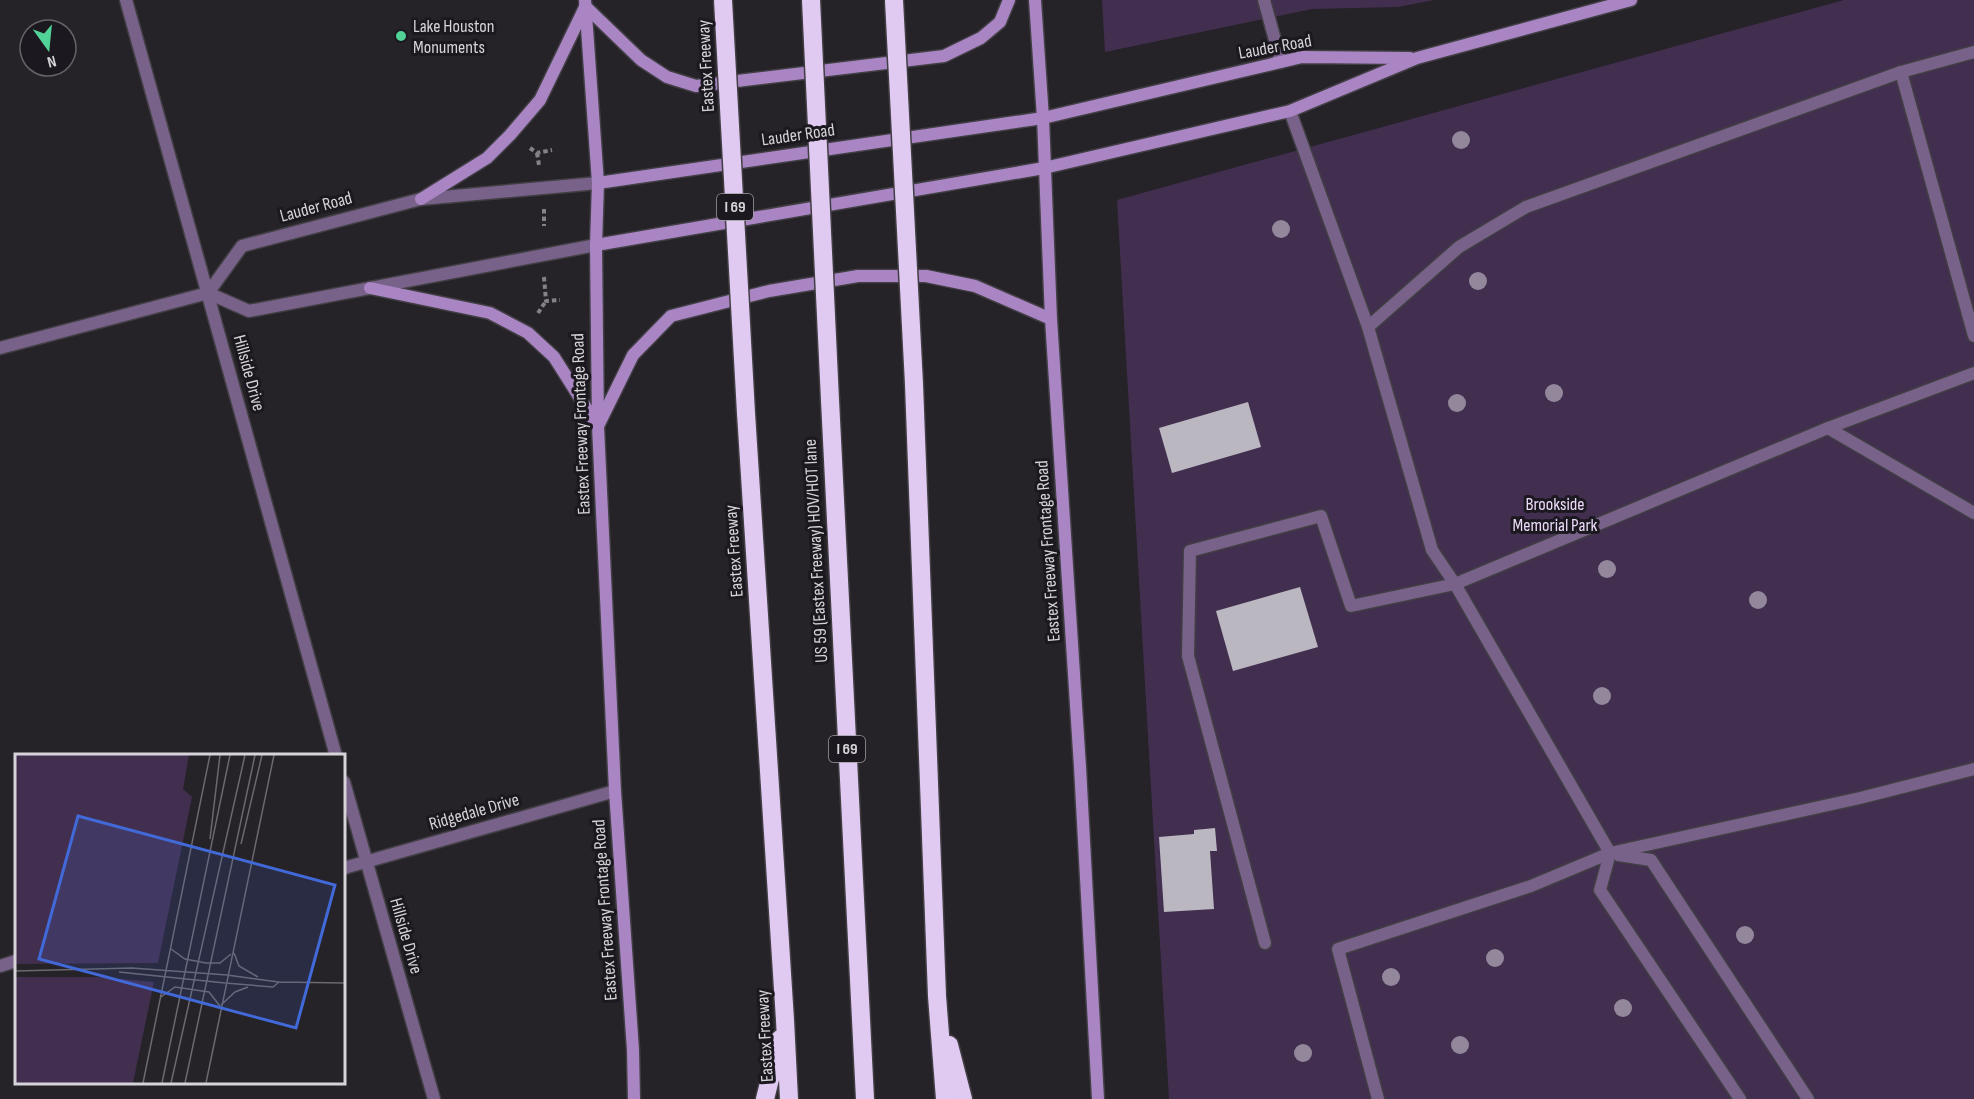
<svg xmlns="http://www.w3.org/2000/svg" width="1974" height="1099" viewBox="0 0 1974 1099" font-family="'Sofia Sans Condensed',sans-serif">
  <style>
    .green { fill: #422f50 }
    .building { fill: #bbb7c0 }
    .lines { fill: none; stroke-linecap: round; stroke-linejoin: round }
    .service-casing { stroke: #413e44; stroke-width: 15 }
    .minor-casing { stroke: #413e44; stroke-width: 15 }
    .tertiary-casing { stroke: #413e44; stroke-width: 15 }
    .secondary-casing { stroke: #413e44; stroke-width: 15 }
    .motorway-casing { stroke: #413e44; stroke-width: 21 }
    .path { stroke: #848187; stroke-width: 4; stroke-dasharray: 4.5 3; stroke-linecap: butt }
    .service { stroke: #786289; stroke-width: 12 }
    .minor { stroke: #786289; stroke-width: 12 }
    .tertiary { stroke: #786289; stroke-width: 12 }
    .secondary { stroke: #a985c4; stroke-width: 12 }
    .motorway { stroke: #e0caf1; stroke-width: 18 }
    .motorway-bridge-casing { stroke: #413e44; stroke-width: 21; stroke-linecap: butt }
    .motorway-bridge { stroke: #e0caf1; stroke-width: 18 }
    .tree { fill: #92879b }
    .poi-dot { fill: #51d397; stroke: #1c181f; stroke-width: 2 }
    .labels { text-anchor: middle; dominant-baseline: central; stroke-width: 6; stroke-linejoin: round; paint-order: stroke }
    .shield { fill: #1c181f; stroke: #9f9ca1; stroke-width: 1.5 }
    .shield-label { font-size: 16px; font-weight: bold; fill: #d7d4d9 }
    .poi-label { font-size: 18px; fill: #d7d4d9; stroke: #1c181f; text-anchor: start }
    .street-label { font-size: 18px; fill: #d7d4d9; stroke: #1c181f }
    .park-label { font-size: 18px; fill: #ebdaf9; stroke: #1c181f }
    .inset-road { fill: none; stroke: #6c696f; stroke-width: 1.5 }
    .view { fill: #4269d8; fill-opacity: 0.15; stroke: #4269d8; stroke-width: 3 }
    .inset-edge { fill: none; stroke: #d7d4d9; stroke-width: 3 }
  </style>
  <rect width="100%" height="100%" fill="#252228"/>
  <g class="green">
    <path d="M1102,0h332l-36,7 -86,2 -207,43z"/>
    <path d="M1844,0h130v1099h-805l-52,-899z"/>
  </g>
  <g class="building">
    <path d="M1248,402l13,45 -89,26 -13,-45z"/>
    <path d="M1300,587l18,60 -85,24 -17,-60z"/>
    <path d="M1215,828l2,23h-7l4,58 -50,3 -5,-75 35,-3v-4z"/>
  </g>
  <g class="lines">
    <g class="service-casing">
      <g id="service">
        <path d="M1264,0l17,62"/>
        <path d="M1901,72l73,264"/>
        <path d="M1290,111l78,216 64,223 23,34 155,269 -10,37 140,209"/>
        <path d="M1368,327l91,-80 67,-40 375,-135 73,-20"/>
        <path d="M1828,428l146,85"/>
        <path d="M1618,855l33,5 157,239"/>
        <path d="M1265,943l-77,-287 2,-105 131,-35 30,90 104,-22 373,-156 146,-55"/>
        <path d="M1378,1099l-40,-150 193,-63 79,-33 250,-55 114,-29"/>
      </g>
    </g>
    <g class="minor-casing">
      <g id="minor">
        <path d="M126,0l210,756"/>
        <path d="M344,782l90,317"/>
        <path d="M344,868l271,-77"/>
        <path d="M0,966l16,-5"/>
      </g>
    </g>
    <g class="tertiary-casing">
      <g id="tertiary">
        <path d="M208,293l34,-47 179,-47 177,-16"/>
        <path d="M0,348l208,-55 41,18 347,-66"/>
      </g>
    </g>
    <g class="secondary-casing">
      <g id="secondary">
        <path d="M585,0l13,183 -2,62 2,181 17,365 18,259 1,49"/>
        <path d="M1035,0l8,118 8,201 29,448 18,332"/>
        <path d="M585,6l56,54 26,17 29,9 248,-30 37,-18 19,-16 9,-22"/>
        <path d="M598,183l445,-65 259,-61 108,1"/>
        <path d="M421,199l66,-41 23,-23 30,-35 45,-93"/>
        <path d="M596,245l448,-77 246,-57 127,-53 214,-58"/>
        <path d="M370,288l120,25 38,20 26,24 43,68"/>
        <path d="M599,424l34,-69 38,-39 98,-25 89,-15h68l49,10 76,33"/>
      </g>
    </g>
    <g class="motorway-casing">
      <g id="motorway">
        <path d="M914,384l23,612 8,103"/>
        <path d="M830,400l35,699"/>
        <path d="M746,413l39,607 4,79"/>
        <path d="M949,1045l14,54"/>
        <path d="M765,1099l15,-60"/>
      </g>
    </g>
    <g class="path">
      <path d="M530,148l7,5 15,-3"/>
      <path d="M537,153l2,12"/>
      <path d="M544,209v17"/>
      <path d="M544,277l2,24 14,-1"/>
      <path d="M538,313l8,-12"/>
    </g>
    <use href="#service" class="service"/>
    <use href="#minor" class="minor"/>
    <use href="#tertiary" class="tertiary"/>
    <use href="#secondary" class="secondary"/>
    <use href="#motorway" class="motorway"/>
    <g class="motorway-bridge-casing">
      <g id="motorway-bridge">
        <path d="M723,0l23,413"/>
        <path d="M811,0l19,400"/>
        <path d="M894,0l20,384"/>
      </g>
    </g>
    <use href="#motorway-bridge" class="motorway-bridge"/>
  </g>
  <g class="tree">
    <circle cx="1461" cy="140" r="9"/>
    <circle cx="1281" cy="229" r="9"/>
    <circle cx="1478" cy="281" r="9"/>
    <circle cx="1554" cy="393" r="9"/>
    <circle cx="1457" cy="403" r="9"/>
    <circle cx="1607" cy="569" r="9"/>
    <circle cx="1758" cy="600" r="9"/>
    <circle cx="1602" cy="696" r="9"/>
    <circle cx="1745" cy="935" r="9"/>
    <circle cx="1495" cy="958" r="9"/>
    <circle cx="1391" cy="977" r="9"/>
    <circle cx="1623" cy="1008" r="9"/>
    <circle cx="1460" cy="1045" r="9"/>
    <circle cx="1303" cy="1053" r="9"/>
  </g>
  <circle class="poi-dot" cx="401" cy="36" r="6"/>
  <g class="labels">
    <g class="shield">
      <rect x="717" y="194" width="36" height="26" rx="4.5"/>
      <rect x="829" y="736" width="36" height="26" rx="4.5"/>
    </g>
    <g class="shield-label">
      <text x="735" y="207">I 69</text>
      <text x="847" y="749">I 69</text>
    </g>
    <g class="poi-label">
      <text x="413" y="26">Lake Houston<tspan x="413" dy="21">Monuments</tspan></text>
    </g>
    <g class="street-label">
      <text transform="translate(1275 47) rotate(-10)">Lauder Road</text>
      <text transform="translate(706 66) rotate(-93)">Eastex Freeway</text>
      <text transform="translate(798 135) rotate(-8)">Lauder Road</text>
      <text transform="translate(316 207) rotate(-15)">Lauder Road</text>
      <text transform="translate(249 373) rotate(75)">Hillside Drive</text>
      <text transform="translate(581 424) rotate(-92)">Eastex Freeway Frontage Road</text>
      <text transform="translate(734 551) rotate(-94)">Eastex Freeway</text>
      <text transform="translate(816 551) rotate(-93)">US 59 (Eastex Freeway) HOV/HOT lane</text>
      <text transform="translate(1048 551) rotate(-94)">Eastex Freeway Frontage Road</text>
      <text transform="translate(474 812) rotate(-16)">Ridgedale Drive</text>
      <text transform="translate(605 910) rotate(-94)">Eastex Freeway Frontage Road</text>
      <text transform="translate(406 936) rotate(74)">Hillside Drive</text>
      <text transform="translate(765 1036) rotate(-93)">Eastex Freeway</text>
    </g>
    <g class="park-label">
      <text x="1555" y="504">Brookside<tspan x="1555" dy="21">Memorial Park</tspan></text>
    </g>
  </g>
  <g transform="translate(15 754)">
    <rect width="330" height="330" fill="#252228"/>
    <path d="M0,1h174l-6,34 9,8 -34,166 -143,1zM0,223h82l57,5 -21,101h-118z" fill="#422f50"/>
    <path class="inset-road" d="M195,85l10,-84M226,90l21,-89M156,195l14,10 21,4h14l11,-9M219,199l5,13 19,11M0,217l117,-3 95,7M104,218l106,11M212,221l52,7 66,1M210,229l48,4 6,-5M146,243l14,-10 34,5 11,14M206,251l14,-13 13,-5M128,329l67,-328M147,329l68,-328M156,329l74,-328M170,329l70,-328M191,329l68,-328"/>
    <path class="view" d="M63,62l257,69 -39,143 -257,-69z"/>
    <rect width="330" height="330" class="inset-edge"/>
  </g>
  <g transform="translate(48 48) rotate(165)"><circle r="28" fill="#1c181f" stroke="#676369" stroke-width="1.5"/>
  <path d="M0-4.5L10 22L0 15L-10 22Z" fill="#51d397"/>
  <text y="-9" font-size="16" font-weight="bold" text-anchor="middle" fill="#d7d4d9">N</text>
  </g>
</svg>
